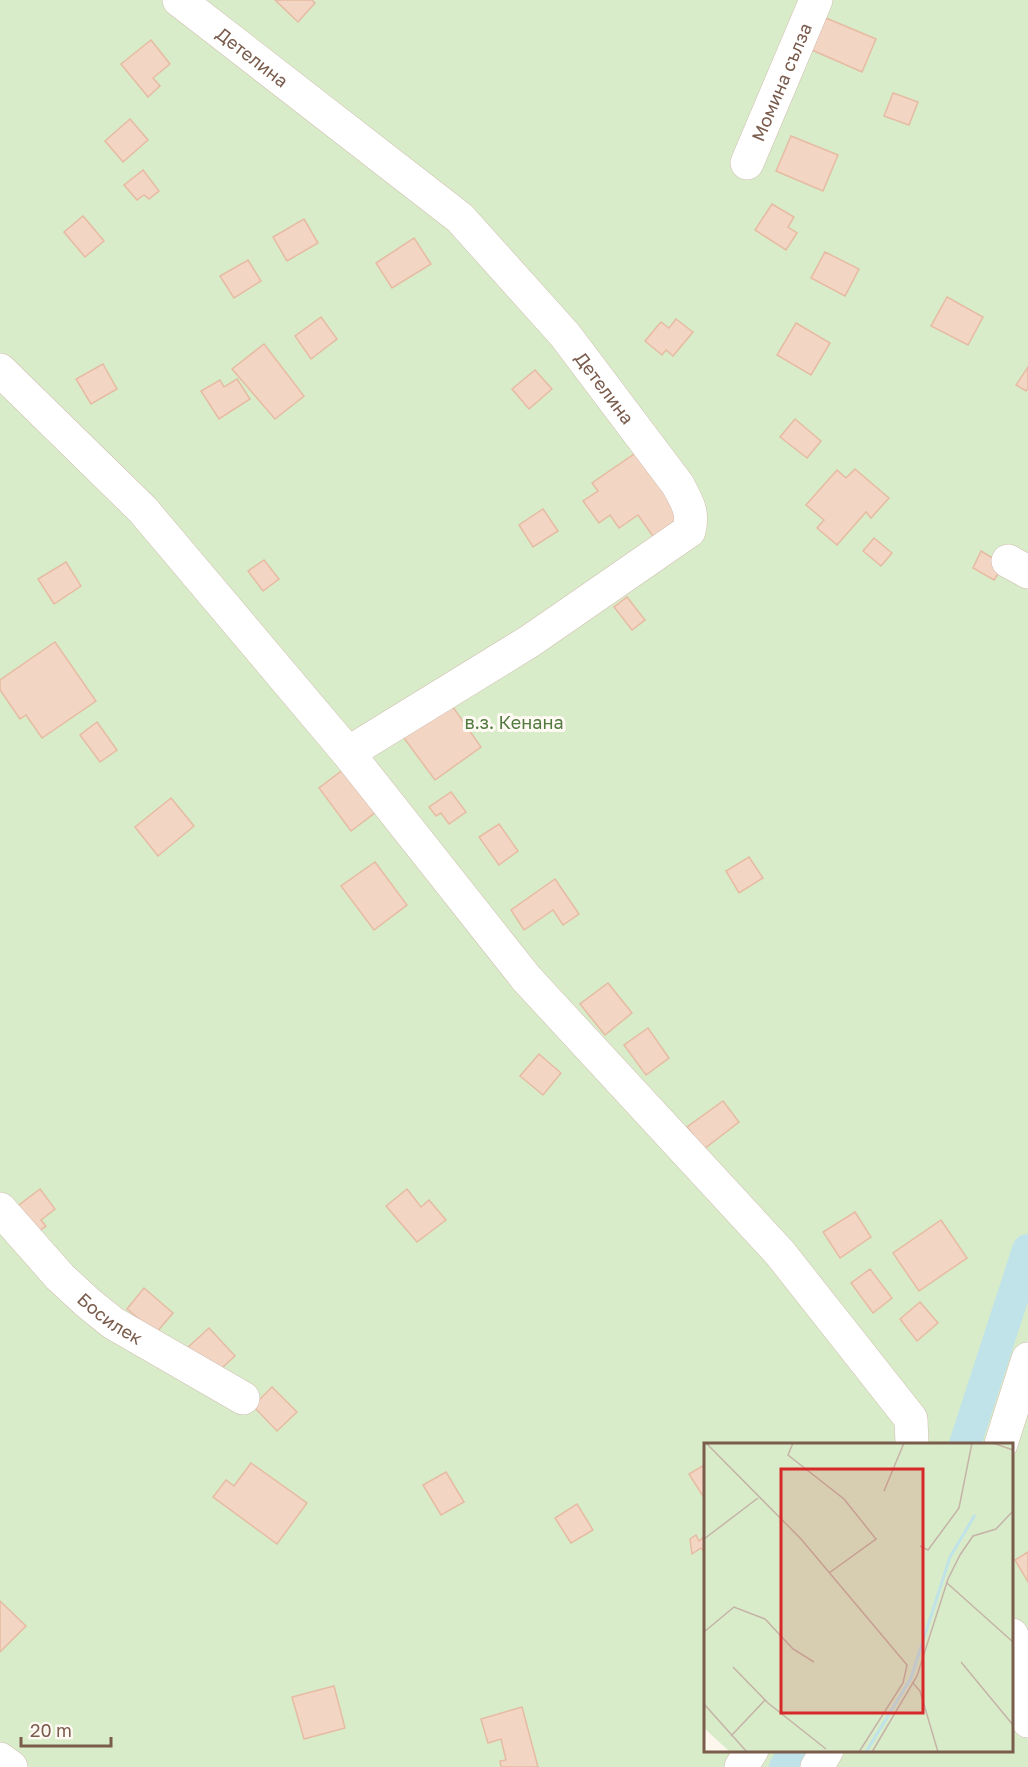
<svg xmlns="http://www.w3.org/2000/svg" width="1028" height="1767" viewBox="0 0 1028 1767" font-family="'Golos Text',sans-serif">
  <style>
    .green { fill: #d8ecc9; fill-rule: evenodd }
    .lines { fill: none; stroke-linecap: round; stroke-linejoin: round }
    .canal { stroke: #bfe3e8; stroke-width: 32 }
    .building { fill: #f3d5c3; stroke: #e6bba3; stroke-width: 1.5 }
    .street-casing { stroke: #d1beb0; stroke-width: 34 }
    .street { stroke: #fff; stroke-width: 33 }
    .labels { text-anchor: middle; dominant-baseline: central; stroke-width: 6; stroke-linejoin: round; paint-order: stroke }
    .street-label { font-size: 18px; fill: #7a5c4d; stroke: #fffaf3 }
    .park-label { font-size: 18px; fill: #537a41; stroke: #fffaf3 }
    .inset-river { fill: none; stroke: #bfe3e8; stroke-width: 3 }
    .inset-road { fill: none; stroke: #c5b3a7; stroke-width: 1.5 }
    .view { fill: #d62828; fill-opacity: 0.15; stroke: #d62828; stroke-width: 3 }
    .inset-edge { fill: none; stroke: #7a5c4d; stroke-width: 3 }
  </style>
  <rect width="100%" height="100%" fill="#fdf6ec"/>
  <path class="green" d="M0,0h1028v1767h-1028zM706,1444h306v306h-306z"/>
  <g class="lines">
    <g class="canal">
      <path d="M965,1444l63,-194"/>
      <path d="M785,1767l10,-17"/>
    </g>
  </g>
  <g class="building">
    <path d="M275,0h37l3,3 -17,19z"/>
    <path d="M826,18l50,21 -14,33 -50,-22z"/>
    <path d="M151,40l19,24 -17,14 7,8 -12,11 -27,-33z"/>
    <path d="M893,93l25,9 -9,23 -25,-9z"/>
    <path d="M130,119l18,21 -25,22 -18,-21z"/>
    <path d="M791,136l47,19 -15,36 -47,-20z"/>
    <path d="M143,170l16,21 -10,8 -5,-4 -7,5 -13,-15z"/>
    <path d="M772,204l22,13 -6,10 9,6 -11,17 -31,-20z"/>
    <path d="M83,216l21,25 -19,16 -21,-25z"/>
    <path d="M304,219l14,24 -31,18 -14,-24z"/>
    <path d="M414,238l17,26 -39,24 -16,-25z"/>
    <path d="M825,252l34,17 -14,27 -34,-18z"/>
    <path d="M248,260l13,21 -27,17 -14,-22z"/>
    <path d="M947,297l36,20 -15,28 -37,-19z"/>
    <path d="M321,317l16,22 -26,20 -16,-23z"/>
    <path d="M676,319l17,13 -20,24 -7,-6 -4,5 -17,-14 16,-19 8,6z"/>
    <path d="M796,323l34,20 -19,32 -34,-20z"/>
    <path d="M264,344l40,52 -29,23 -43,-50z"/>
    <path d="M103,364l14,25 -26,15 -15,-25z"/>
    <path d="M1028,367v21l-2,3 -10,-6z"/>
    <path d="M535,370l17,19 -23,20 -17,-20z"/>
    <path d="M237,379l13,20 -31,20 -18,-28 19,-11 4,7z"/>
    <path d="M795,419l26,22 -14,17 -27,-21z"/>
    <path d="M637,452l47,67 -29,20 -17,-24 -19,13 -9,-13 -11,8 -16,-22 15,-10 -6,-8z"/>
    <path d="M855,469l34,29 -18,20 -5,-6 -29,33 -20,-17 7,-8 -18,-15 31,-35 9,8z"/>
    <path d="M543,509l15,22 -25,16 -14,-22z"/>
    <path d="M874,538l18,15 -11,13 -18,-15z"/>
    <path d="M981,551l23,14 -10,15 -21,-12z"/>
    <path d="M264,560l15,19 -16,12 -15,-20z"/>
    <path d="M66,562l15,24 -27,18 -16,-25z"/>
    <path d="M627,597l18,23 -13,10 -18,-23z"/>
    <path d="M55,642l41,59 -54,37 -16,-23 -6,4 -20,-29v-10z"/>
    <path d="M448,700l33,47 -46,33 -34,-46z"/>
    <path d="M97,722l20,28 -17,12 -20,-27z"/>
    <path d="M344,769l32,43 -25,19 -32,-43z"/>
    <path d="M451,792l15,20 -17,12 -8,-11 -5,3 -7,-9z"/>
    <path d="M171,798l23,28 -36,30 -23,-29z"/>
    <path d="M499,824l19,27 -19,14 -20,-28z"/>
    <path d="M749,857l14,21 -24,15 -13,-22z"/>
    <path d="M375,862l32,43 -33,25 -33,-44z"/>
    <path d="M555,879l24,35 -16,11 -10,-15 -29,20 -13,-20z"/>
    <path d="M608,983l24,30 -27,22 -25,-31z"/>
    <path d="M648,1028l21,30 -23,17 -22,-30z"/>
    <path d="M539,1054l22,19 -18,22 -23,-19z"/>
    <path d="M723,1101l16,21 -35,27 -17,-22z"/>
    <path d="M40,1189l15,20 -14,11 5,6 -11,8 -20,-26z"/>
    <path d="M407,1189l14,18 8,-7 17,20 -29,22 -31,-36z"/>
    <path d="M855,1212l16,25 -31,21 -17,-26z"/>
    <path d="M941,1220l26,38 -48,33 -26,-38z"/>
    <path d="M870,1269l22,29 -19,15 -22,-30z"/>
    <path d="M144,1288l29,25 -17,20 -29,-24z"/>
    <path d="M920,1302l18,21 -21,18 -17,-22z"/>
    <path d="M209,1328l26,28 -23,21 -26,-28z"/>
    <path d="M272,1387l25,25 -20,19 -24,-25z"/>
    <path d="M251,1463l56,40 -30,41 -64,-47 13,-17 8,6z"/>
    <path d="M706,1464v37l-17,-27z"/>
    <path d="M446,1472l18,30 -23,13 -18,-30z"/>
    <path d="M577,1504l16,26 -22,13 -16,-25z"/>
    <path d="M696,1535l3,6 7,-6v19l-5,-6 -9,6 -2,-15z"/>
    <path d="M1028,1552v30l-13,-22z"/>
    <path d="M0,1601l26,25 -26,26z"/>
    <path d="M334,1686l11,42 -41,11 -12,-42z"/>
    <path d="M522,1707l16,60h-37l-1,-6 6,-1 -5,-21 -13,4 -7,-24z"/>
  </g>
  <g class="lines">
    <g class="street-casing">
      <g id="street">
        <path id="s1" d="M179,0l281,218 105,117 113,150c9,18 16,26 11,46l-159,110 -182,112"/>
        <path id="s2" d="M747,163l69,-163"/>
        <path d="M0,370l143,140 205,243 178,225 254,275 131,166 1,25"/>
        <path d="M1008,561l20,11"/>
        <path id="s3" d="M0,1209l60,68 27,25 26,21 130,75"/>
        <path d="M1001,1444l27,-85"/>
        <path d="M1012,1635l9,58 7,28"/>
        <path d="M0,1759l11,8"/>
        <path d="M741,1767l11,-17"/>
        <path d="M817,1767l10,-17"/>
      </g>
    </g>
    <use href="#street" class="street"/>
  </g>
  <g class="labels">
    <g class="street-label">
      <text stroke="none"><textPath href="#s1" startOffset="93">Детелина</textPath></text>
      <text stroke="none"><textPath href="#s2" startOffset="88">Момина сълза</textPath></text>
      <text stroke="none"><textPath href="#s1" startOffset="579">Детелина</textPath></text>
      <text stroke="none"><textPath href="#s3" startOffset="156">Босилек</textPath></text>
    </g>
    <g class="park-label">
      <text x="514" y="722">в.з. Кенана</text>
    </g>
  </g>
  <g transform="translate(704 1443)">
    <rect width="309" height="309" fill="#fdf6ec"/>
    <path d="M0,0h309v309h-283l-26,-24z" fill="#d8ecc9"/>
    <path class="inset-river" d="M162,309l45,-74 39,-121 25,-42"/>
    <path class="inset-road" d="M2,0l95,96 106,126 -4,18 -44,69M89,0l-5,12 56,44 32,40 -47,34M289,0l20,7M180,48l20,-48M0,96l54,-41M216,103l8,4 31,-42 13,-65M243,140l66,59M0,189l30,-25 31,12 28,30 21,13M257,219l52,63M29,224l35,36 58,46M208,239l8,9 18,61M0,261l43,48M27,293l34,-36M168,309l45,-76 31,-97 12,-24 13,-19 23,-7 17,-18"/>
    <path class="view" d="M77,26h142v244h-142z"/>
    <rect width="309" height="309" class="inset-edge"/>
  </g>
  <path d="M21 1737v9h90v-9" fill="none" stroke="#7a5c4d" stroke-width="3"/>
  <text x="30" y="1737" font-size="18" fill="#7a5c4d" stroke="#fffaf3" stroke-width="4.5" paint-order="stroke">20 m</text>
</svg>
